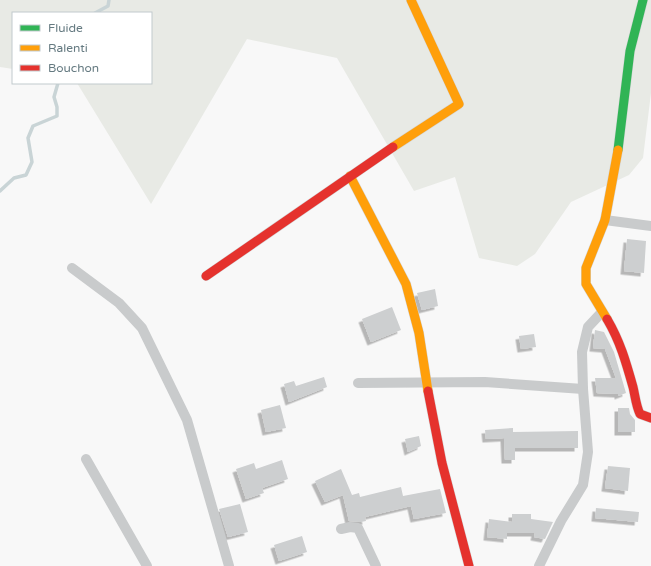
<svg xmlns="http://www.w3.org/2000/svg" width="651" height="566" viewBox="0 0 651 566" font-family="'Varela Round',sans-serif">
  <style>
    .green { fill: #e8eae5 }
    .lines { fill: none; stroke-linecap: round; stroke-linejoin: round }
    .stream { stroke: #c9d4d6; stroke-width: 3.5 }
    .building { fill: #cdcfd0; filter: url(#shadow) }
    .fast-casing { stroke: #d3d4d5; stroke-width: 10 }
    .slow-casing { stroke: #d3d4d5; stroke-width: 10 }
    .jam-casing { stroke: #d3d4d5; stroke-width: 10 }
    .street { stroke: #c9cbcc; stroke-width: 10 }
    .fast { stroke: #30b455; stroke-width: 9 }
    .slow { stroke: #ff9f0a; stroke-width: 9 }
    .jam { stroke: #e5322d; stroke-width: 9 }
  </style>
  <defs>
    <filter id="shadow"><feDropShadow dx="-3.5" dy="3.5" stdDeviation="0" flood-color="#0004"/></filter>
  </defs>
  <rect width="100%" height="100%" fill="#f8f8f8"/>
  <path class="green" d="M0,0h651v93l-8,65 -14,17 -58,27 -36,52 -18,12 -38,-8 -24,-81 -41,14 -77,-133 -90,-19 -96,165 -74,-121h74v-70h-138v56l-13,-2z"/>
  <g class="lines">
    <g class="stream">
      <path d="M95,13l13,-7 1,-6"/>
      <path d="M0,191l14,-13 12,-3 6,-13 -4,-24 5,-12 24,-10v-9l-3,-10 4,-14"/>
    </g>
  </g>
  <g class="building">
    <path d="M627,239l19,2 -2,32 -20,-2z"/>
    <path d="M435,289l3,17 -16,4 -5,-17z"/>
    <path d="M392,307l9,23 -30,12 -9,-23z"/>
    <path d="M595,330l9,2 10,20 12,41 -8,3v-2l-21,-1 -2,-15h21l-11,-29 -12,-1z"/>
    <path d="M534,334l2,13 -15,2 -2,-13z"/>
    <path d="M324,377l3,10 -38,15 -5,-18 10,-3 2,5z"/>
    <path d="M280,405l6,23 -20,4 -5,-22z"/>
    <path d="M618,408h11l1,6 5,6v12h-17z"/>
    <path d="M513,428v4l65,-1v17h-63v12h-10l-1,-22 -18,1 -1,-9z"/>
    <path d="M419,436l2,10 -13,6 -3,-13z"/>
    <path d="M282,460l6,19 -26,9 2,5 -18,6 -10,-30 18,-6 2,6z"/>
    <path d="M608,466l22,2 -2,23 -23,-3z"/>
    <path d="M341,469l11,26 7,-2 1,4 41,-10 2,9 37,-7 6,24 -32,6 -3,-13 -46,11 1,4 -5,1 -12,-1 -6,-26 -18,7 -10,-21z"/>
    <path d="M240,504l8,28 -20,5 -9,-28z"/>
    <path d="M596,508l43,4 -1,10 -43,-4z"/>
    <path d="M512,514h19v5l22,3 -1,2 -7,15 -11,-2 1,-4h-28v6l-20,-2 2,-18 23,3z"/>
    <path d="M302,536l5,16 -28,9 -5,-16z"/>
  </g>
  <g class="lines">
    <g class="fast-casing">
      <path id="fast" d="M618,150l12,-99 13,-51"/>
    </g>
    <g class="slow-casing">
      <g id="slow">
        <path d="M393,147l66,-43 -48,-104"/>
        <path d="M350,176l56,108 13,49 9,58"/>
        <path d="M607,319l-21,-35v-16l19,-48 13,-70"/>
      </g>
    </g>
    <g class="jam-casing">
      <g id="jam">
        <path d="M206,276l187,-129"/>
        <path d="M607,319c13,22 19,43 26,68 2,8 3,19 7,27l11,4"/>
        <path d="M428,391l14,72 27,103"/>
      </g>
    </g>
    <g class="street">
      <path d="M605,220l46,6"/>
      <path d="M72,268l47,35 23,25 45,92 42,146"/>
      <path d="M358,383l127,-1 98,7"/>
      <path d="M86,459l61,107"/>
      <path d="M341,529l9,-2 8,1 18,38"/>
      <path d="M539,566l22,-45 22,-36 5,-33 -5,-63 -1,-37 6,-25 14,-15"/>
    </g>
    <use href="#fast" class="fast"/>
    <use href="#slow" class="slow"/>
    <use href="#jam" class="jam"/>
  </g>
  <rect x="12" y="12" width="140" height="72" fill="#ffffff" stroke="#c1cacd"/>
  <rect x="20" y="25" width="20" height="6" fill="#30b455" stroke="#c1cacd"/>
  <text x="48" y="32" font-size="12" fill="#657a81">Fluide</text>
  <rect x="20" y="45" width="20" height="6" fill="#ff9f0a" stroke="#c1cacd"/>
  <text x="48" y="52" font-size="12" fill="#657a81">Ralenti</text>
  <rect x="20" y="65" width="20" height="6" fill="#e5322d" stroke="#c1cacd"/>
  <text x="48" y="72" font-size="12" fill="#657a81">Bouchon</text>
</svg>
